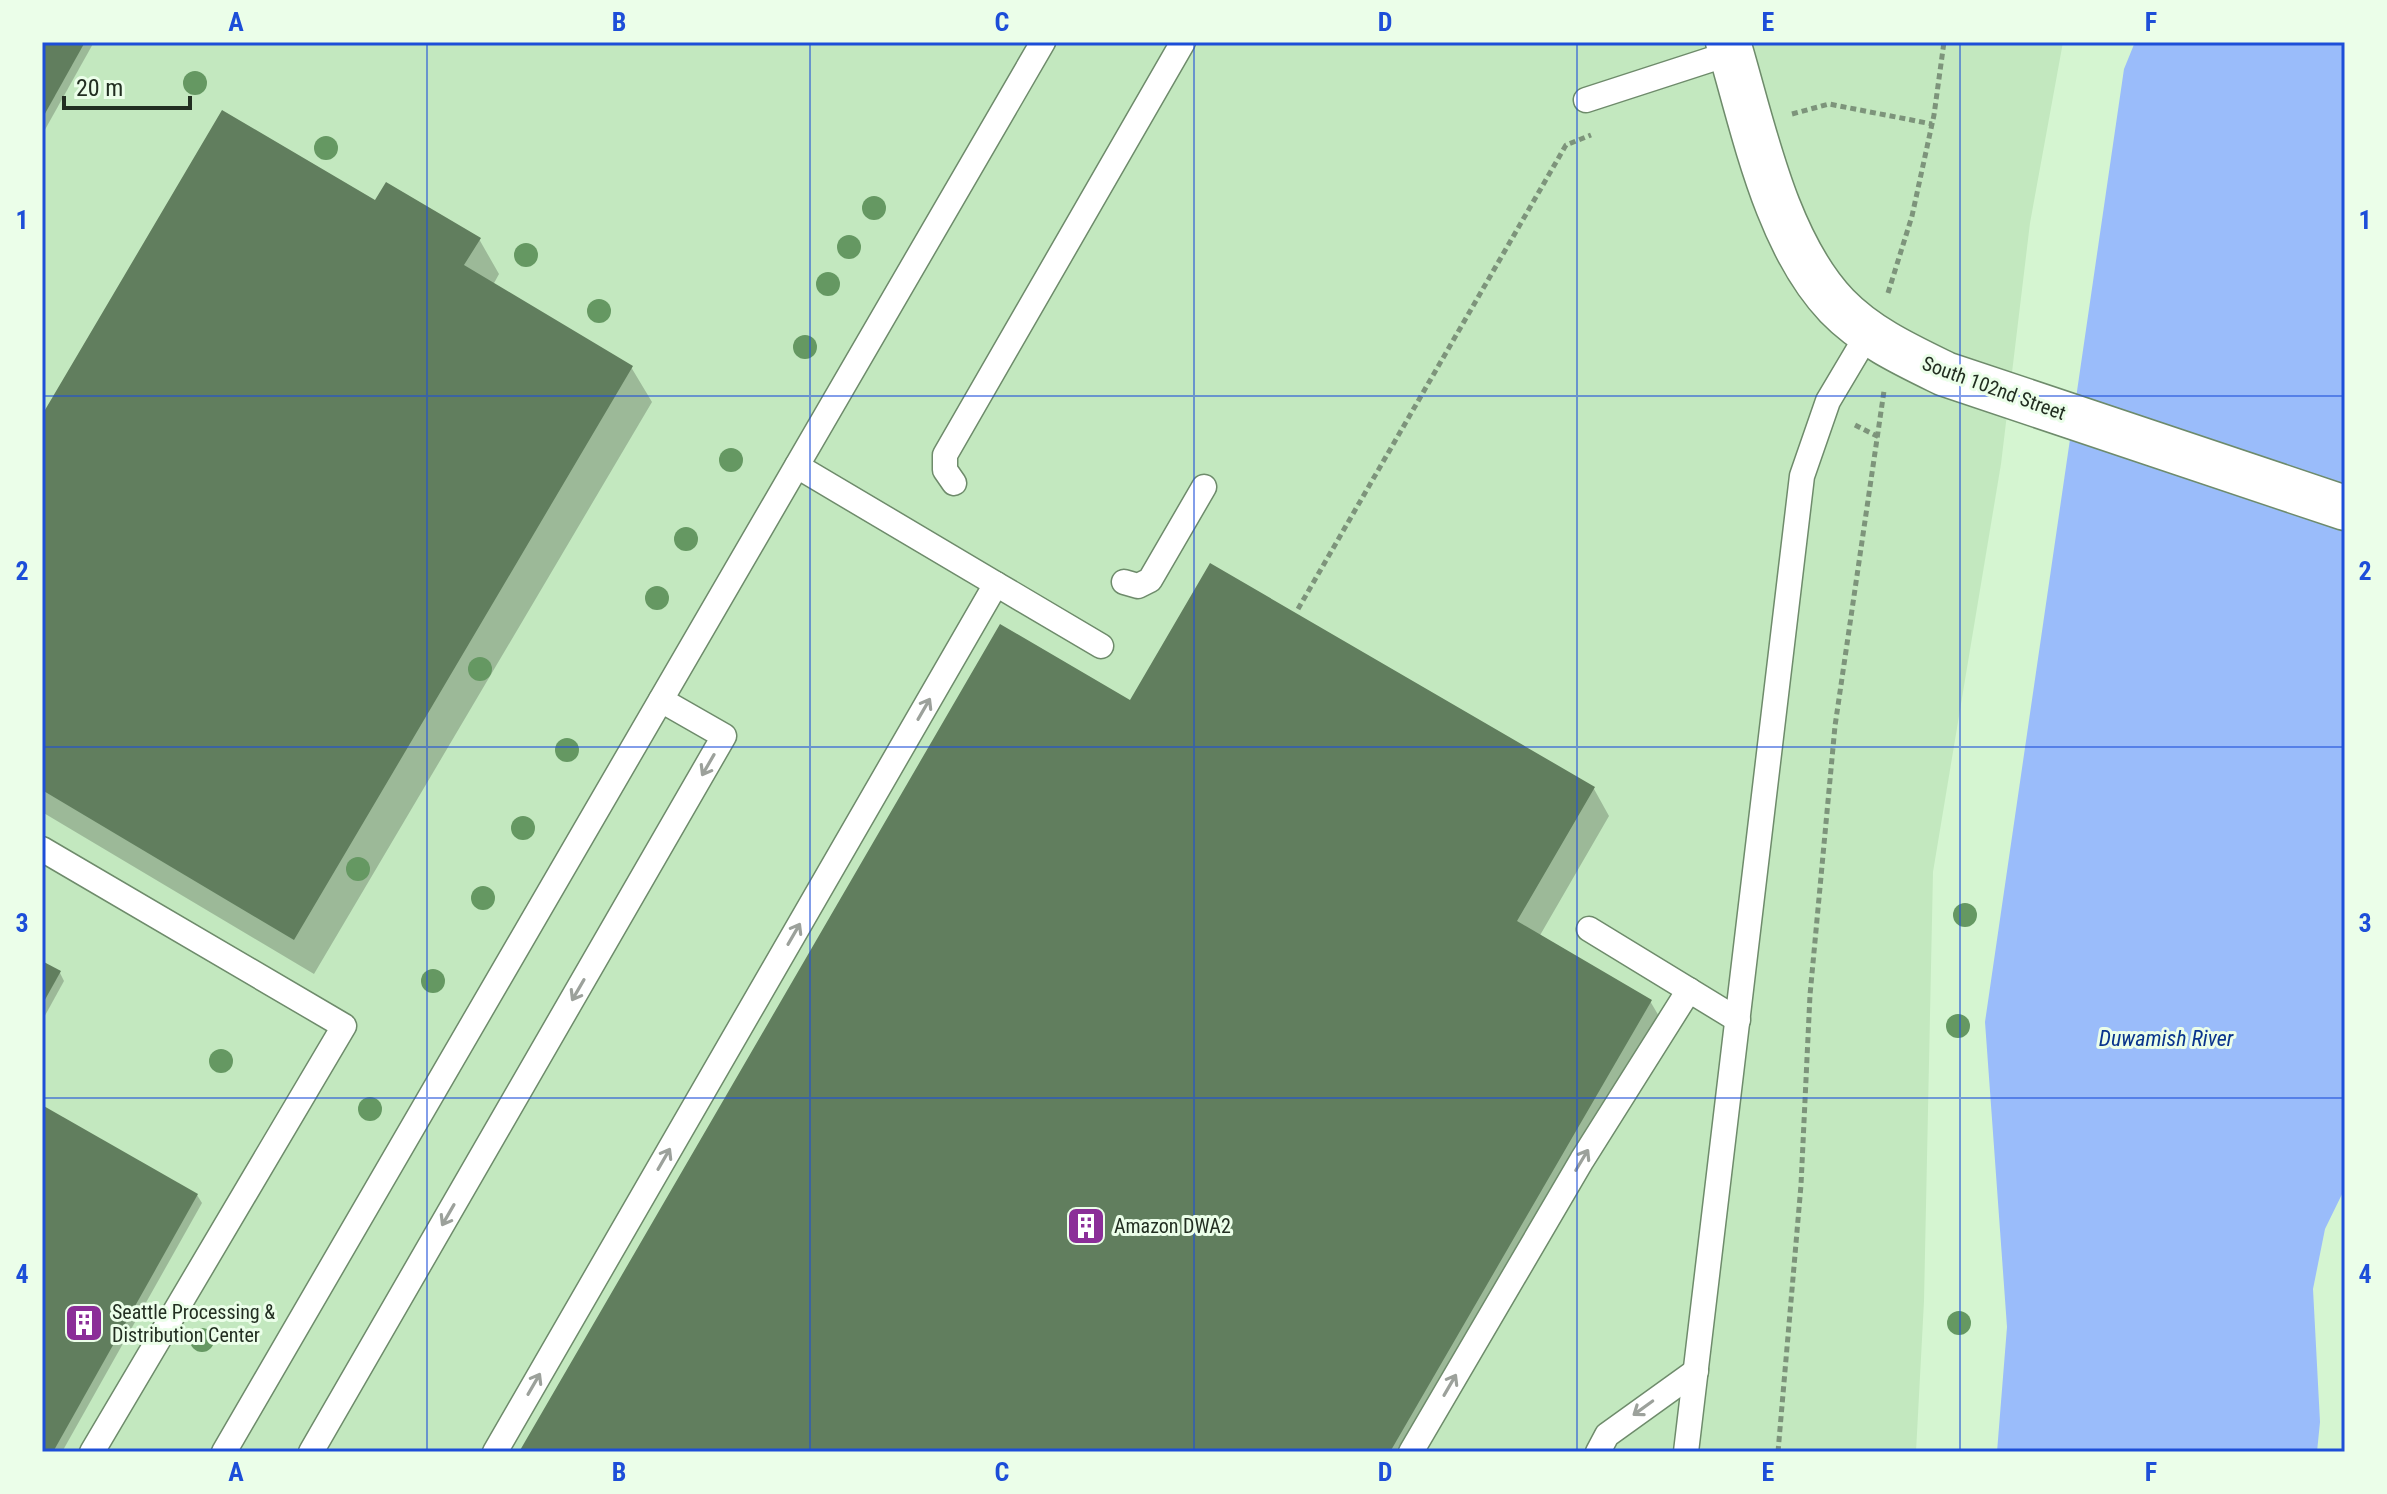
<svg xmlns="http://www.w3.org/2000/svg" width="2387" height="1494" viewBox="0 0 2387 1494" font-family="'Roboto Condensed',sans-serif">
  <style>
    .built { fill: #c3e8bf }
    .water { fill: #9abcfa }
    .shadow { fill: #0003 }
    .building { fill: #617e5e }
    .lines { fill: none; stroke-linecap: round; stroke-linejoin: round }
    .lane-casing { stroke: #6e8b6b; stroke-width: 27 }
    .street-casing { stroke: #6e8b6b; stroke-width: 47 }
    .path { stroke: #7d947b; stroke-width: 5; stroke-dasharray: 6 4; stroke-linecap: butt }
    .lane { stroke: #fff; stroke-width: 24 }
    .street { stroke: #fff; stroke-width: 44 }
    .tree { fill: #659862 }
    .oneway { stroke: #9ca19b }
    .grid { fill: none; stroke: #1d4ed8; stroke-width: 2; stroke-opacity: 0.55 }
    .labels { text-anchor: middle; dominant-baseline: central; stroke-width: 6; stroke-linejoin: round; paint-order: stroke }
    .street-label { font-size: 20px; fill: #222e21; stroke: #ebfee9 }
    .poi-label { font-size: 20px; fill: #222e21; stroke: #ebfee9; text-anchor: start }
    .water-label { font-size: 22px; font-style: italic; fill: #09348c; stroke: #ebfee9 }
    .neatline { fill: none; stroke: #1d4ed8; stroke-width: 3 }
    .grid-label { font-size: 26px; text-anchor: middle; font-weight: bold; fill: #1d4ed8 }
  </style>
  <rect width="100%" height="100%" fill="#d5f5d1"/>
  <path class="built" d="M42,42h2021l-33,181 -29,241 -68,408 -9,429 -8,151h-1874z"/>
  <path class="water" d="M2135,42h210v1146l-20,41 -12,60 7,133 -3,30h-320l10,-125 -22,-305 139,-953z"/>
  <g class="shadow">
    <path d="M42,42h52l-52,93z"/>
    <path d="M376,203l103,36 20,35 -6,11 138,82 21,35 -338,572 -272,-162v-393z"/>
    <path d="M1131,703l463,86 15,27 -70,121 111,64 16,27 -246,424h-898z"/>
    <path d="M42,963l18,10 4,8 -22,40z"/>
    <path d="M42,1107l155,88 5,8 -140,249h-20z"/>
  </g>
  <g class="building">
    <path d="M42,42h43l-43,77z"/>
    <path d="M222,110l153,90 11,-18 95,56 -17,27 169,101 -339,574 -252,-150v-375z"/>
    <path d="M1210,563l385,224 -78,134 135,79 -262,452h-871l481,-828 130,76z"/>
    <path d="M42,961l19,10 -19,34z"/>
    <path d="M42,1105l156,89 -145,258h-11z"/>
  </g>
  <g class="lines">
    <g class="lane-casing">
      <g id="lane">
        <path d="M1586,100l145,-47"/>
        <path d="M954,483l-9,-13v-15l238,-413"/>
        <path d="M1124,582l14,4 12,-6 54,-93"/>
        <path d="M996,584l105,62"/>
        <path d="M42,849l302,177 -252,426"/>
        <path d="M1589,929l149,91"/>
        <path d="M224,1452l819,-1410"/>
        <path d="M311,1452l413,-716 -63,-36"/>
        <path d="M495,1452l501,-868 -199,-118"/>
        <path d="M1411,1452l171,-292 107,-170"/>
        <path d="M1598,1452l9,-17 89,-64"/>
        <path d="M1686,1452l116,-976 26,-75 41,-69"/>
      </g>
    </g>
    <g class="street-casing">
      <path id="street" d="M1728,42c25,83 47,199 109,264 30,31 69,49 108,68l400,134"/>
    </g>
    <g class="path">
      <path d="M1792,114l37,-10 103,20"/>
      <path d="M1888,293l24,-77 22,-101 10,-73"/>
      <path d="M1855,425l24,12"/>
      <path d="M1298,609l268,-464 25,-10"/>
      <path d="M1778,1452l23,-267 9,-190 25,-269 49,-335"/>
    </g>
    <use href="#lane" class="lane"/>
    <use href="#street" class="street"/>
  </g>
  <g class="tree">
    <circle cx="195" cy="83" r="12"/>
    <circle cx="326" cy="148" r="12"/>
    <circle cx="874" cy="208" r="12"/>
    <circle cx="849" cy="247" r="12"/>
    <circle cx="526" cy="255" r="12"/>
    <circle cx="828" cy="284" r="12"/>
    <circle cx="599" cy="311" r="12"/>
    <circle cx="805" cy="347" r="12"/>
    <circle cx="731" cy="460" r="12"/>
    <circle cx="686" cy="539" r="12"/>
    <circle cx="657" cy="598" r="12"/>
    <circle cx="480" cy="669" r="12"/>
    <circle cx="567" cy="750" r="12"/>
    <circle cx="523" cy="828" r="12"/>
    <circle cx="358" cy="869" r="12"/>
    <circle cx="483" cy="898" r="12"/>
    <circle cx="1965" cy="915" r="12"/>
    <circle cx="433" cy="981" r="12"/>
    <circle cx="1958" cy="1026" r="12"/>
    <circle cx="221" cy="1061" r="12"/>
    <circle cx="370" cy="1109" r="12"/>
    <circle cx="1959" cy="1323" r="12"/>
    <circle cx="202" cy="1340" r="12"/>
  </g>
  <defs><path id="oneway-shaft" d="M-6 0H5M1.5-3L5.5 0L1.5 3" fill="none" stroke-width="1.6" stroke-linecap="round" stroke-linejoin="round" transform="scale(2)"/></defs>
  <g class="oneway">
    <use href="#oneway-shaft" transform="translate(924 709) rotate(-60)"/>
    <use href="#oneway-shaft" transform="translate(708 765) rotate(120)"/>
    <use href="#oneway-shaft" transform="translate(794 934) rotate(-60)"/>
    <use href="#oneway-shaft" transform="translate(578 990) rotate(120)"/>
    <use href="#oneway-shaft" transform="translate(664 1159) rotate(-60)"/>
    <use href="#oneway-shaft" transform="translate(1582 1160) rotate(-59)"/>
    <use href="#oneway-shaft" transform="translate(448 1215) rotate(120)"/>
    <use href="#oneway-shaft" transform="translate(534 1384) rotate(-60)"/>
    <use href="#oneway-shaft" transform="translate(1450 1385) rotate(-60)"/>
    <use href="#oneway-shaft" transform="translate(1643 1408) rotate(144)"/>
  </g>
  <path class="grid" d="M427,42v1410M810,42v1410M1194,42v1410M1577,42v1410M1960,42v1410M42,396h2303M42,747h2303M42,1098h2303"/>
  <defs>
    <g id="building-square" transform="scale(2)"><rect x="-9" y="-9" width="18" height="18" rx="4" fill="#8b2e98" stroke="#ebfee9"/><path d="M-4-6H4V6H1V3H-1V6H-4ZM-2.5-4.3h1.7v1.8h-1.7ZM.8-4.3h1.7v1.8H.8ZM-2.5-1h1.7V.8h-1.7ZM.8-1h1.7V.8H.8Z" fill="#fff"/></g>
  </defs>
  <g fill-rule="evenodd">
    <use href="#building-square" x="1086" y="1226"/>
    <use href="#building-square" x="84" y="1323"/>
  </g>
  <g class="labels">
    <g class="street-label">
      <text transform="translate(1994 388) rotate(20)">South 102nd Street</text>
    </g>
    <g class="poi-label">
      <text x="1114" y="1226">Amazon DWA2</text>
      <text x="112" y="1312">Seattle Processing &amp;<tspan x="112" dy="23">Distribution Center</tspan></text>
    </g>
    <g class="water-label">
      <text x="2166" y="1038">Duwamish River</text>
    </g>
  </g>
  <rect width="2387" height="1494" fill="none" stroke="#ebfee9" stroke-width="88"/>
  <path d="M64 96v12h126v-12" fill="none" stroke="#222e21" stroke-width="4"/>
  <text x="76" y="96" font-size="24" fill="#222e21" stroke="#ebfee9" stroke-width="6" paint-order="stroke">20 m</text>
  <rect x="44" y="44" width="2299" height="1406" class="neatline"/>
  <g class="grid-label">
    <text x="236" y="31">A</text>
    <text x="619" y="31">B</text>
    <text x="1002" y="31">C</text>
    <text x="1385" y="31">D</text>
    <text x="1768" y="31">E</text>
    <text x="2151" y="31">F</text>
    <text x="22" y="229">1</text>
    <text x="2365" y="229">1</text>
    <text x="22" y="580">2</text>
    <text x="2365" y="580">2</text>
    <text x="22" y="932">3</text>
    <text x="2365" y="932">3</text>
    <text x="22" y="1283">4</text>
    <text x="2365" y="1283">4</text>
    <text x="236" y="1481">A</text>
    <text x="619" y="1481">B</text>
    <text x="1002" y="1481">C</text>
    <text x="1385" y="1481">D</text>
    <text x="1768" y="1481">E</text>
    <text x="2151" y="1481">F</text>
  </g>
</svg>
